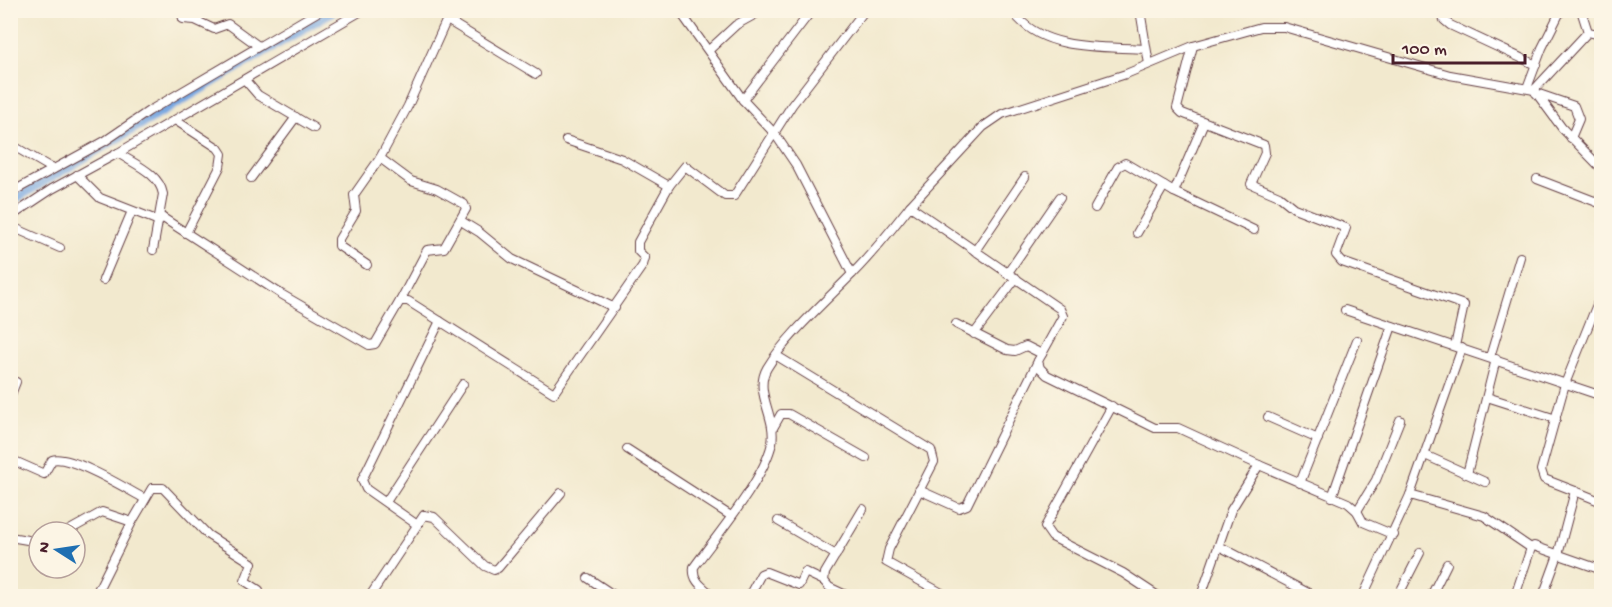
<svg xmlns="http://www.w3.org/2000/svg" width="1612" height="607" viewBox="0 0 1612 607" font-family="'Gochi Hand',sans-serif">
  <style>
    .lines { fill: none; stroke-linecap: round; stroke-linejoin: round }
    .canal { stroke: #77a7e2; stroke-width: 9 }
    .minor-casing { stroke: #633d43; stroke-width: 10 }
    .minor { stroke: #fff; stroke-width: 8 }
  </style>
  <rect width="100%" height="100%" fill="#fcf5e5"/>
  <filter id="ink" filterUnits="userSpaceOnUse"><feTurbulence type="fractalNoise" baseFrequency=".0167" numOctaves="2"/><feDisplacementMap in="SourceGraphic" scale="12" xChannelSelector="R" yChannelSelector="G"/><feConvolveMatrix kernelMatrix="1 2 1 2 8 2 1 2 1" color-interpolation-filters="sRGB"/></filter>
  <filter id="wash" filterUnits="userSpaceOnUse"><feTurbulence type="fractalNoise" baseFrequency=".008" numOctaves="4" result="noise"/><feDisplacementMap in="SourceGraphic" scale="24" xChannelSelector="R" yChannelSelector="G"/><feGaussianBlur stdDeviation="1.35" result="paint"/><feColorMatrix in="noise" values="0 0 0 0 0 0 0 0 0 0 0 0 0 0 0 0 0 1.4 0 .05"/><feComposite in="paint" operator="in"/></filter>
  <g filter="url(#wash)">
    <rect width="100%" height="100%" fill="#f2e9ce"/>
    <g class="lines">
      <path class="canal" d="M10,202l325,-192"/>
    </g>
  </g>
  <g filter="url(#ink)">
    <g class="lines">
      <g class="minor-casing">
        <g id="minor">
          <path d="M181,10l2,9 12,1 19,9 14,-5 29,21"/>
          <path d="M679,10l64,90 32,34 21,31 56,109"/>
          <path d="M1140,10l9,54"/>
          <path d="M1440,10l4,10 6,5 86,40"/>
          <path d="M1581,10l7,22"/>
          <path d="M1018,18c31,34 87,28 128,31"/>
          <path d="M447,20l89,54"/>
          <path d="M1193,46l-16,62 5,5 82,32 1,8 -14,31 28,12 15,12 52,20 -10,27 6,7 122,43 -9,41"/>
          <path d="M709,50l27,-25 27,-15"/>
          <path d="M245,80l13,15 56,33"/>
          <path d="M1527,88l15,-40 19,-38"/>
          <path d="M1534,90l28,38 40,41"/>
          <path d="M1536,93l38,13 5,13 -8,19"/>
          <path d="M743,100l69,-90"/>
          <path d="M175,120l43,28 4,6 -2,13 -34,66"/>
          <path d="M1204,122l-30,70 80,38"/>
          <path d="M566,140l56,19 47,27 16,-20 40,30h9l58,-91 73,-95"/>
          <path d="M10,144l43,25"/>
          <path d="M118,153c16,11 41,20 45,41l-10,56"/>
          <path d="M380,158l31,23 26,8 27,15 2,5 -22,39 -17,2 -27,51"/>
          <path d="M77,175l23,23 59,23"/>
          <path d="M251,178l45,-61"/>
          <path d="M1537,179l65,25"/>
          <path d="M10,193l95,-52 44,-30 172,-101"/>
          <path d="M910,206l73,-79 19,-13 124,-40 67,-28 68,-19h23l166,48 84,15 54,-58 14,3"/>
          <path d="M1095,208l23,-41 7,-4 49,29"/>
          <path d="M160,216l121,78 88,51 6,-1 25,-43h8l146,92 89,-128 2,-7 -7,-7v-9l31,-56"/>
          <path d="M10,217l42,-28 66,-36 245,-143"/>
          <path d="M461,221l18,11 33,27 103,49"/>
          <path d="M10,226l50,22"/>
          <path d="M1137,233l27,-47"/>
          <path d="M975,251l50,-74"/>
          <path d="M367,265l-28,-19v-7l17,-28 -2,-16 26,-37 28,-52 43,-96"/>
          <path d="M1007,274l53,-77"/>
          <path d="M103,280l29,-69"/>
          <path d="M1345,310l257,86"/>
          <path d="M956,324l51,26 8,1 11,-5 16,8"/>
          <path d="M974,334l42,-56"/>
          <path d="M777,356l154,94 3,12 -45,87 -3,13 61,34"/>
          <path d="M1490,357l30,-100"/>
          <path d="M10,397l6,-15"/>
          <path d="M1487,397l69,22"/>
          <path d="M1112,406l-67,121 7,10 71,36 35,23"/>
          <path d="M1268,417l50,22"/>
          <path d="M773,428l8,-14h8l77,44"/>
          <path d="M627,449l104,67"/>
          <path d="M1425,455l60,27"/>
          <path d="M10,459l34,15 8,-14c18,-6 75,29 93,39"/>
          <path d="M1259,465l89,38 9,8 6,11 31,13"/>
          <path d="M1467,474l29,-115"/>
          <path d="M1300,483l57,-143"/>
          <path d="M919,490l40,18 8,-3 71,-144"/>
          <path d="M1575,491l-31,-12 -3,-9 24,-86 37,-92"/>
          <path d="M1410,495l74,21 47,32"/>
          <path d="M1332,497l60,-171"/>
          <path d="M386,502l77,-118"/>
          <path d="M1357,511l19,-31 24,-60"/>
          <path d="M778,521l58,34"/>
          <path d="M416,524l-50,-35 -4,-9 78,-159"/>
          <path d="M66,532l36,-20 30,10 20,-34h11l45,47 44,28 -7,18 14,9 -1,6"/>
          <path d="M10,537l29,5"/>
          <path d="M1219,546l95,50"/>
          <path d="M588,578l27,18"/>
          <path d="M95,596l37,-74"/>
          <path d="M370,596l54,-81 10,2 51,49 9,4 4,-2 63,-75"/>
          <path d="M713,596c-10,-9 -21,-15 -19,-29 23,-32 70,-87 78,-124 5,-26 -19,-51 -5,-75 19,-32 60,-68 86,-95 21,-21 39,-44 57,-67l150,103 3,7 -25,45 2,7 7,7 108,53h23l81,37 -28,45 -30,86"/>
          <path d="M749,596l12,-22 5,-2 33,13 6,-13 19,9"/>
          <path d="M848,596l-19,-9 -5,-6 1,-8 38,-64"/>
          <path d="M1363,596l47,-101 52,-147"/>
          <path d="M1398,596l22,-43"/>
          <path d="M1431,596l16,-32"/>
          <path d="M1515,596l16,-48 3,-2 68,24"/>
          <path d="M1543,596l15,-41 17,-64 27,11"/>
        </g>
      </g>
      <use href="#minor" class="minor"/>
    </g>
  </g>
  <rect width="1612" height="607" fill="none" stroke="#fcf5e5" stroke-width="36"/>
  <g transform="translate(57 550) rotate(282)"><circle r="28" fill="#fcf5e5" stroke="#b59f9b" stroke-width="1.5"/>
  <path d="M0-4.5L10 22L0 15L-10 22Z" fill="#1f6fb2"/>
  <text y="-9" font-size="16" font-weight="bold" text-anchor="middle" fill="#4a1f2b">N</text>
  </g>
  <path d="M1393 54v9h132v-9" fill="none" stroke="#4a1f2b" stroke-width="3"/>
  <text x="1402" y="54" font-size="18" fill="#4a1f2b" stroke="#fcf5e5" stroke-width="4.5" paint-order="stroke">100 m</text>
</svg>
